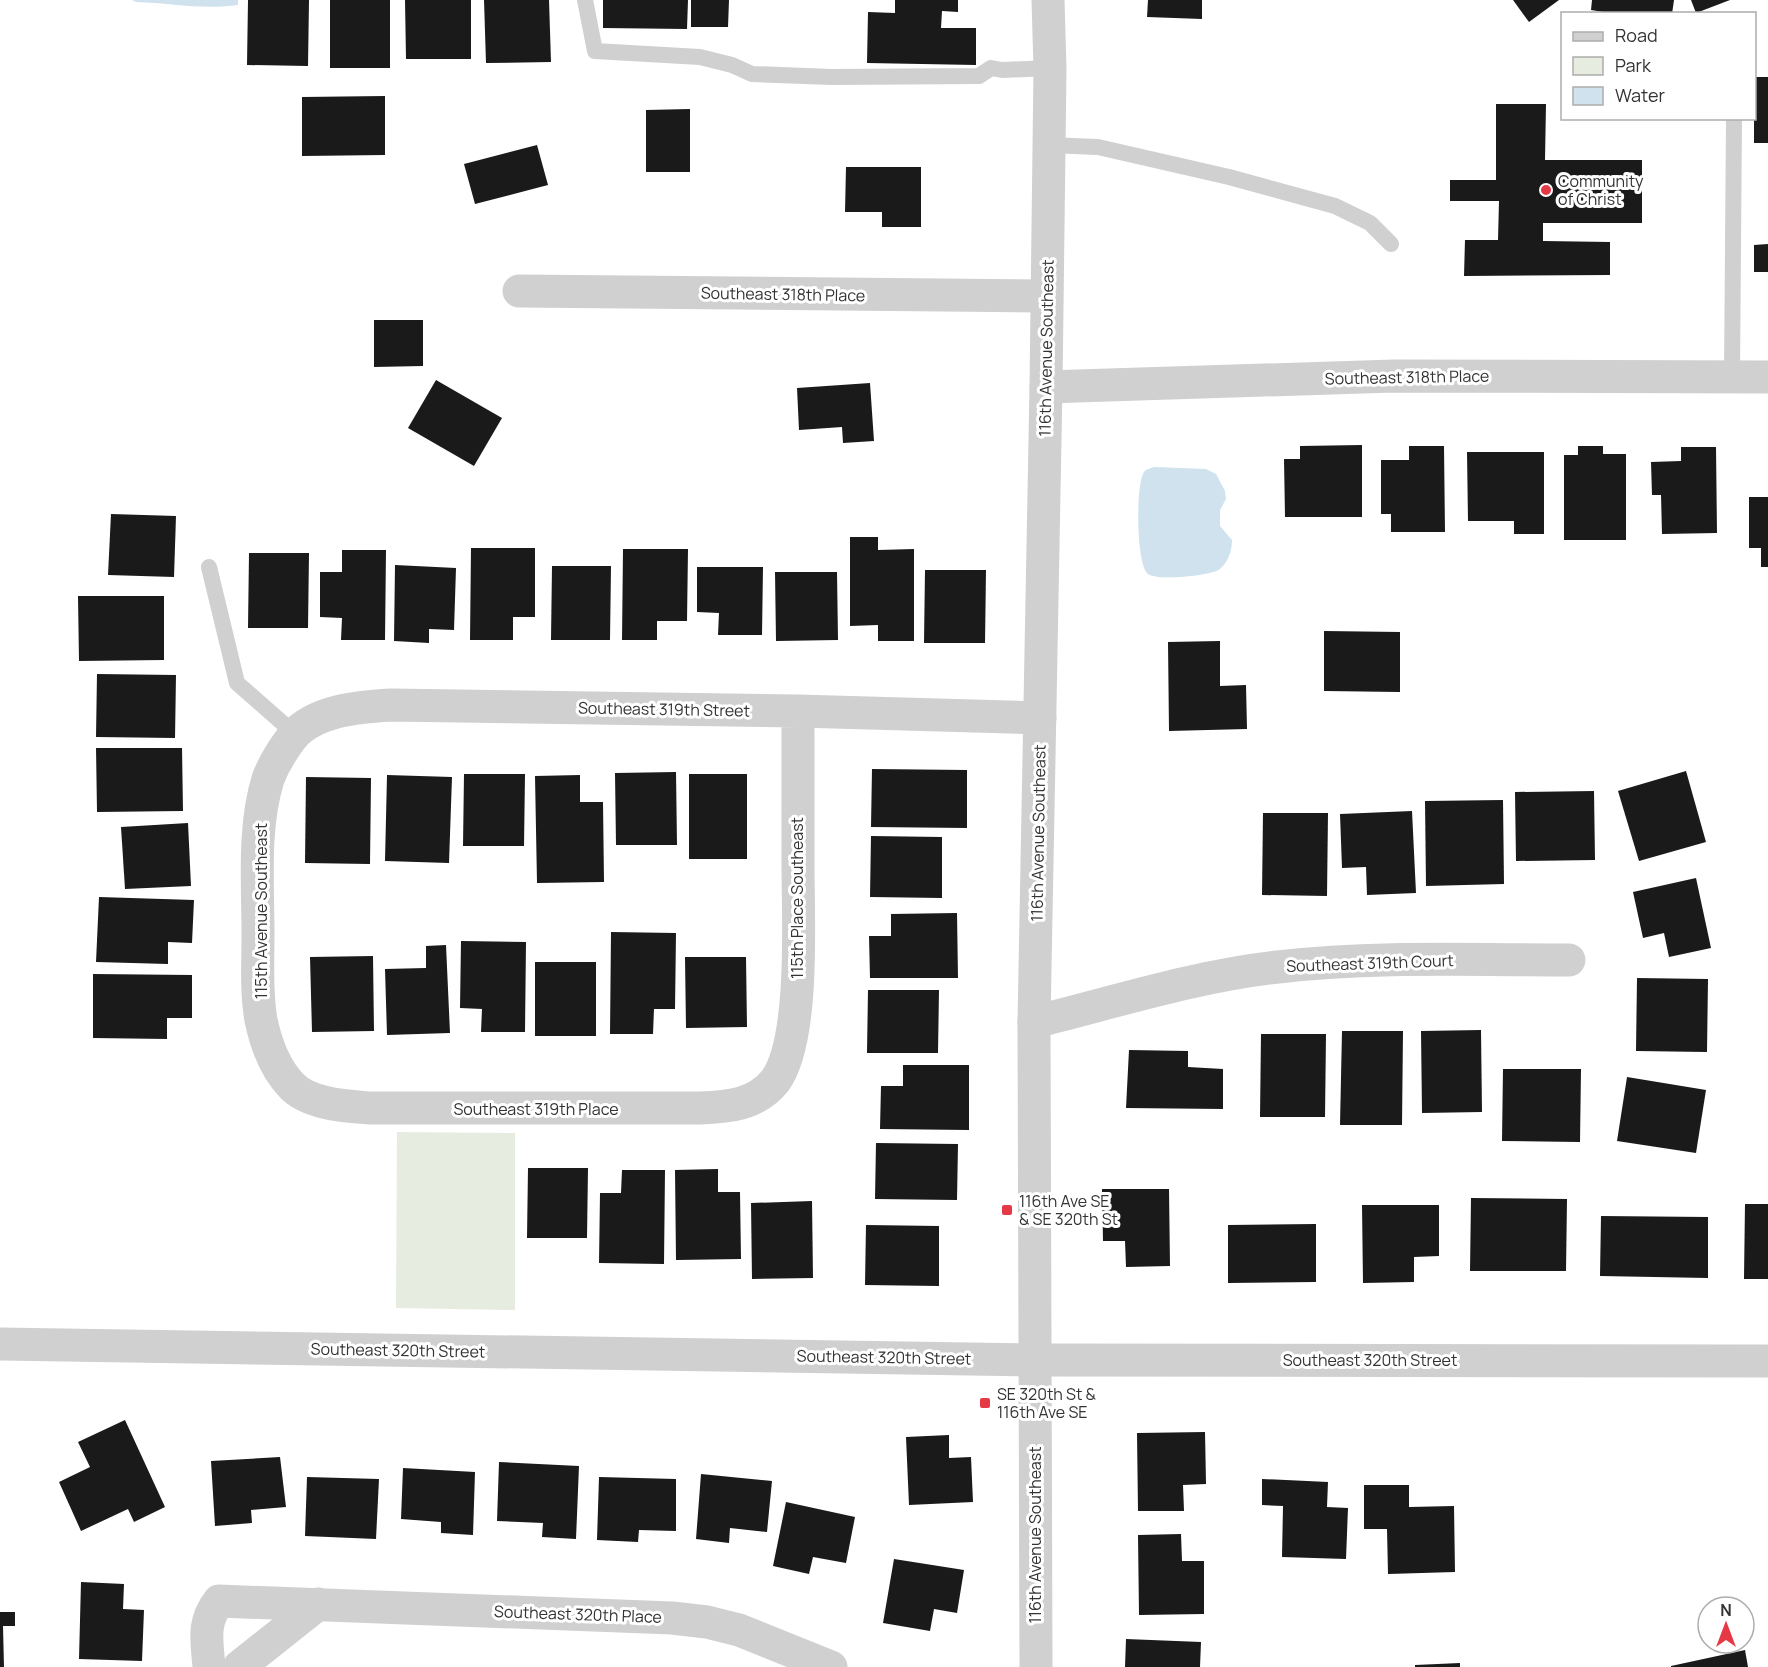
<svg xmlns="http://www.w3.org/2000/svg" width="1768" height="1667" viewBox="0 0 1768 1667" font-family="Manrope,sans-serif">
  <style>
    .green { fill: #e6ecdf }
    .water { fill: #cfe2ee }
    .building { fill: #1a1a1a }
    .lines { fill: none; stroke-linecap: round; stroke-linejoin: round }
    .service { stroke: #d0d0d0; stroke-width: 16 }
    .minor { stroke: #d0d0d0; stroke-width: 33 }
    .tertiary { stroke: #d0d0d0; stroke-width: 33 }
    .poi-dot { fill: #e63946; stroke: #fff; stroke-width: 2 }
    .labels { text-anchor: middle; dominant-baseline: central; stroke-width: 6; stroke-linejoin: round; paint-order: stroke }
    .poi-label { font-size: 16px; fill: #333; stroke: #fff; text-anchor: start }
    .street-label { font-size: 16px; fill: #333; stroke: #fff }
  </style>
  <rect width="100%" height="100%" fill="#fff"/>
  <path class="green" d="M397,1132l118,1v177l-119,-2z"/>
  <g class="water">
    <path d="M132,0h106v5c-34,5 -68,-2 -102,-3z"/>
    <path d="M1154,467l52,2 10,5 9,17 1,8 -6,11v16l12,14c0,11 -4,22 -12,29 -9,7 -64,12 -72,5 -12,-10 -12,-86 -5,-100 2,-5 6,-5 11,-7z"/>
  </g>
  <g class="building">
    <path d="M248,0h61l-1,66 -61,-1z"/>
    <rect x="330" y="0" width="60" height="68"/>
    <path d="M405,0h66v59h-65z"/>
    <path d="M484,0h65l2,62 -65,1z"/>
    <path d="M603,0h85l-1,29 -84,-1z"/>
    <path d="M691,0h38l-1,27h-37z"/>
    <path d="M895,0h63v12l-16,-1 -1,17h35v37l-109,-2 1,-51 27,1z"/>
    <path d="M1148,0h54v19l-55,-2z"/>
    <path d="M1513,0h46l-30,22z"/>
    <path d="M1592,0h82l-2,14h-57l-24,-4z"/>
    <path d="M1691,0h39l-34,13z"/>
    <rect x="1754" y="77" width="14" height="66"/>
    <path d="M385,96v59l-83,1v-59z"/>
    <path d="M1496,104h50l-1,56h97v63h-99v18l67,1v33l-146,1 1,-36h33l1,-39h-49v-21h46z"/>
    <path d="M690,109v63h-44v-62z"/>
    <path d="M537,145l11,40 -73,19 -11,-40z"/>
    <path d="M846,167h75v60h-39v-15h-37z"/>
    <path d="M1768,244v28h-14v-27z"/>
    <path d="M374,320h49v46l-49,1z"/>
    <path d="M436,380l66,38 -28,48 -66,-38z"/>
    <path d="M870,383l4,58 -31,2 -1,-16 -43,3 -2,-42z"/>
    <path d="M1362,445v72h-77l-1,-58h16v-13z"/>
    <path d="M1409,446h35l1,86h-54v-18h-10v-54h28z"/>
    <path d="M1578,446h25v8h23v86h-62v-85h14z"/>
    <path d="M1681,447h35l1,86 -55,1 -1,-39h-9l-1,-33 30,-1z"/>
    <path d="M1467,452h77v82h-30v-13h-46z"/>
    <path d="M1749,497h19v70h-7v-19h-12z"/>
    <path d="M111,514l65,2 -2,61 -66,-2z"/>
    <path d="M850,537h28v13l36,-1v92h-36v-16l-28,1z"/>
    <path d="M471,548h64v69h-22v23h-43z"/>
    <path d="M623,549h65l-1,72h-30v19h-35z"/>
    <path d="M342,550h44l-1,90h-44l1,-22 -22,-1v-45h22z"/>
    <path d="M249,553h60l-1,75h-60z"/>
    <path d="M395,565l61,3 -2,62 -25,-1v14l-35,-2z"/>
    <path d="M552,566h59l-1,74h-59z"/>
    <path d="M697,567h66l-1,68h-44l1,-22 -22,-1z"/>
    <path d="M925,570h61l-1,73h-61z"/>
    <path d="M775,572h62l1,68 -62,1z"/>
    <path d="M78,596h86v64l-85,1z"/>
    <path d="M1324,631l76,1v60l-76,-1z"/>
    <path d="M1220,641v45l26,-1 1,44 -78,2 -1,-89z"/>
    <path d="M97,674l79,1 -1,63 -79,-1z"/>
    <path d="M96,748h86l1,63 -86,1z"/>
    <path d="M872,769l95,1v58l-96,-1z"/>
    <path d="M1686,771l20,71 -67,19 -21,-70z"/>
    <path d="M676,772l1,73h-61l-1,-72z"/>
    <path d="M464,774h61l-1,72h-61z"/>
    <rect x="689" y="774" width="58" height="85"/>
    <path d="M387,775l65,2 -3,86 -64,-2z"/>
    <path d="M580,775v27h23l1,80 -67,1 -2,-107z"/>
    <path d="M306,777l65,1 -1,86 -65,-1z"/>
    <path d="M1594,791l1,69 -79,1 -1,-69z"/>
    <path d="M1503,800l1,84 -78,2 -1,-85z"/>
    <path d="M1412,811l4,82 -49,2 -1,-28 -24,1 -2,-54z"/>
    <path d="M1263,813h65l-1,83 -65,-1z"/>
    <path d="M188,823l3,63 -66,3 -4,-62z"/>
    <path d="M871,836l71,1v61l-72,-1z"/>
    <path d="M1696,878l15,70 -42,9 -5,-24 -21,5 -10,-46z"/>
    <path d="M99,897l95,3 -2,43 -24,-1v22l-72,-2z"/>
    <path d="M957,913l1,65h-88l-1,-42h22v-22z"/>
    <path d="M611,932l65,1 -1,76h-21l-1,25h-43z"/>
    <path d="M461,941l65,1 -1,90h-44l1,-23 -22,-1z"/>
    <path d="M446,945l4,88 -63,2 -2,-66 41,-1v-22z"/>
    <path d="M373,956l1,75 -62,1 -2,-75z"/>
    <path d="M685,957h61l1,70 -61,1z"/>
    <rect x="535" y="962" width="61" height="74"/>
    <path d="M93,974l99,1v43h-25v21l-74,-1z"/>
    <path d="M1637,978l71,1 -1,73 -71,-1z"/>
    <path d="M868,990h71l-1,63h-71z"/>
    <path d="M1481,1030l1,82 -60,1 -1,-82z"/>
    <path d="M1342,1031h61l-1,94h-62z"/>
    <path d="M1261,1034h65l-1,83h-65z"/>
    <path d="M1129,1050l59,1v16l35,2v40l-97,-1z"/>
    <path d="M903,1065h66v65l-89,-1 1,-43h22z"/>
    <path d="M1503,1069h78l-1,73 -78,-1z"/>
    <path d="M1627,1077l79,13 -10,63 -79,-12z"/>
    <path d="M876,1143l82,1 -1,56 -82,-1z"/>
    <path d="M528,1168h60l-1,70h-60z"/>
    <path d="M718,1169v23h22l1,67 -65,1 -1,-90z"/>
    <path d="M622,1170h43l-1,94 -65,-1 1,-70h21z"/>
    <path d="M1102,1189h67l1,77 -44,1 -1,-26h-22z"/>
    <path d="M1471,1198l96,1 -1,72h-96z"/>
    <path d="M812,1201l1,77 -61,1 -1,-76z"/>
    <path d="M1745,1204h23v75h-24z"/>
    <path d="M1362,1205h77v51l-25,1v25l-51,1z"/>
    <path d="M1601,1216l107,1v61l-108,-2z"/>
    <path d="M1316,1224v58l-88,1v-58z"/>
    <path d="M866,1225l73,1v60l-74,-1z"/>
    <path d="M125,1420l40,87 -31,15 -6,-13 -47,22 -22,-49 31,-15 -12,-25z"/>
    <path d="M1205,1432l1,52 -23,1 1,26h-46l-1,-78z"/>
    <path d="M949,1435v23l22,-1 2,45 -64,3 -3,-68z"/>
    <path d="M280,1457l6,50 -35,3 1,13 -37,3 -4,-65z"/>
    <path d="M499,1462l80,4 -3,73 -34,-2 1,-14 -46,-2z"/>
    <path d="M403,1468l72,4 -2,63 -32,-2v-11l-40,-3z"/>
    <path d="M701,1474l71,7 -5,51 -37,-4 -1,15 -33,-4z"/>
    <path d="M307,1477l72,2 -3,60 -71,-3z"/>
    <path d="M599,1477l77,2v52l-37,-1 -1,12 -41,-2z"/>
    <path d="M1262,1479l66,3 -1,25 21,1 -2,51 -64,-2 1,-51 -21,-1z"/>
    <path d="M1364,1485h45v22l45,-1 1,66 -67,2 -1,-45h-23z"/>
    <path d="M786,1502l69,15 -9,46 -33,-6 -4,17 -36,-8z"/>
    <path d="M1181,1534l1,27h22v53l-65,1 -1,-80z"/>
    <path d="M894,1559l70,11 -7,43 -23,-4 -4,22 -47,-8z"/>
    <path d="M81,1582l43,2 -1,25 21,1 -2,51 -63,-2z"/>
    <path d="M0,1612h15v14h-12l1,41h-4z"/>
    <path d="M1126,1639l75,3 -1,25h-75z"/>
    <path d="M1745,1650l3,17h-77v-1z"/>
    <path d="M1460,1663v4h-45v-2z"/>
  </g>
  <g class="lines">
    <g class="service">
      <path d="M585,0l10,51 105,6 32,8 20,9 80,3 147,-1 12,-8 11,2 48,-2"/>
      <path d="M1048,145l50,2 131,30 106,29 35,17 21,21"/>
      <path d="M1732,377l2,-259"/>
      <path d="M209,567l28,116 58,51"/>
    </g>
    <g class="minor">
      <path d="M519,291l527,5"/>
      <path d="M1046,387l348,-11 374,1"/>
      <path d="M798,711c0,51 0,103 0,155 0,51 7,175 -23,215 -19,24 -47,26 -75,27h-331c-24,-2 -61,-4 -78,-23 -17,-18 -25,-41 -30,-65 -5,-28 -3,-58 -3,-86 0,-50 -5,-107 10,-155 6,-16 15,-30 25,-43 23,-26 66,-29 98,-31l407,6 242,7"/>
      <path d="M1034,1022c81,-20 162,-46 244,-55 96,-11 194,-7 291,-7"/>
      <path d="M209,1667c-2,-27 -7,-44 10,-66l453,17 35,4 32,8 92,37"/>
      <path d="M239,1667l79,-63"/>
      <path d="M1036,1667l-2,-645 12,-635 4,-319 -2,-68"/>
    </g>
    <path class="tertiary" d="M0,1344l1034,16 734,1"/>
  </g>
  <g class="poi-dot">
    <circle cx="1546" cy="190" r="6"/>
    <rect x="1001" y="1204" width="12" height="12" rx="3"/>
    <rect x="979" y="1397" width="12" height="12" rx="3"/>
  </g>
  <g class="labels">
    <g class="poi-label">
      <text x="1558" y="181">Community<tspan x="1558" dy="18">of Christ</tspan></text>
      <text x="1019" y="1201">116th Ave SE<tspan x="1019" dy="18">&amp; SE 320th St</tspan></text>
      <text x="997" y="1394">SE 320th St &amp;<tspan x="997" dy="18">116th Ave SE</tspan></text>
    </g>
    <g class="street-label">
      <text transform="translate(783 294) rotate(1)">Southeast 318th Place</text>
      <text transform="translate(1046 348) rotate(-89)">116th Avenue Southeast</text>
      <text transform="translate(1407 377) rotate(-1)">Southeast 318th Place</text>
      <text transform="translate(664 709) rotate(1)">Southeast 319th Street</text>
      <text transform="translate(1038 833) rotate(-89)">116th Avenue Southeast</text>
      <text transform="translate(797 898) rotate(-90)">115th Place Southeast</text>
      <text transform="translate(261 911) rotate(-90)">115th Avenue Southeast</text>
      <text transform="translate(1370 963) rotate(-2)">Southeast 319th Court</text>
      <text x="536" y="1109">Southeast 319th Place</text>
      <text transform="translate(398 1350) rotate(1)">Southeast 320th Street</text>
      <text transform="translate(884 1357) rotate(1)">Southeast 320th Street</text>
      <text x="1370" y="1360">Southeast 320th Street</text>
      <text transform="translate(1035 1535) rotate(-90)">116th Avenue Southeast</text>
      <text transform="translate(578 1614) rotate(2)">Southeast 320th Place</text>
    </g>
  </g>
  <rect x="1561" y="12" width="195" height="108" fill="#ffffff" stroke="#adadad" stroke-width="1.5"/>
  <rect x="1573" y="32" width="30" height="9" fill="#d0d0d0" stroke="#adadad" stroke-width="1.5"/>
  <text x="1615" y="42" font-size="18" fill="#333333">Road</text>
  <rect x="1573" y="57" width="30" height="18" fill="#e6ecdf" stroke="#adadad" stroke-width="1.5"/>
  <text x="1615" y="72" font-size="18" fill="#333333">Park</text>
  <rect x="1573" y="87" width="30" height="18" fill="#cfe2ee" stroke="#adadad" stroke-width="1.5"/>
  <text x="1615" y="102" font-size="18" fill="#333333">Water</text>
  <g transform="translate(1726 1625)"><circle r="28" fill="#ffffff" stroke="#adadad" stroke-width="1.5"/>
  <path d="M0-4.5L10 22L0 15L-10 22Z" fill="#e63946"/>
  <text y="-9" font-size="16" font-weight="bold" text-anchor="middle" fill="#333333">N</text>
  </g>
</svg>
